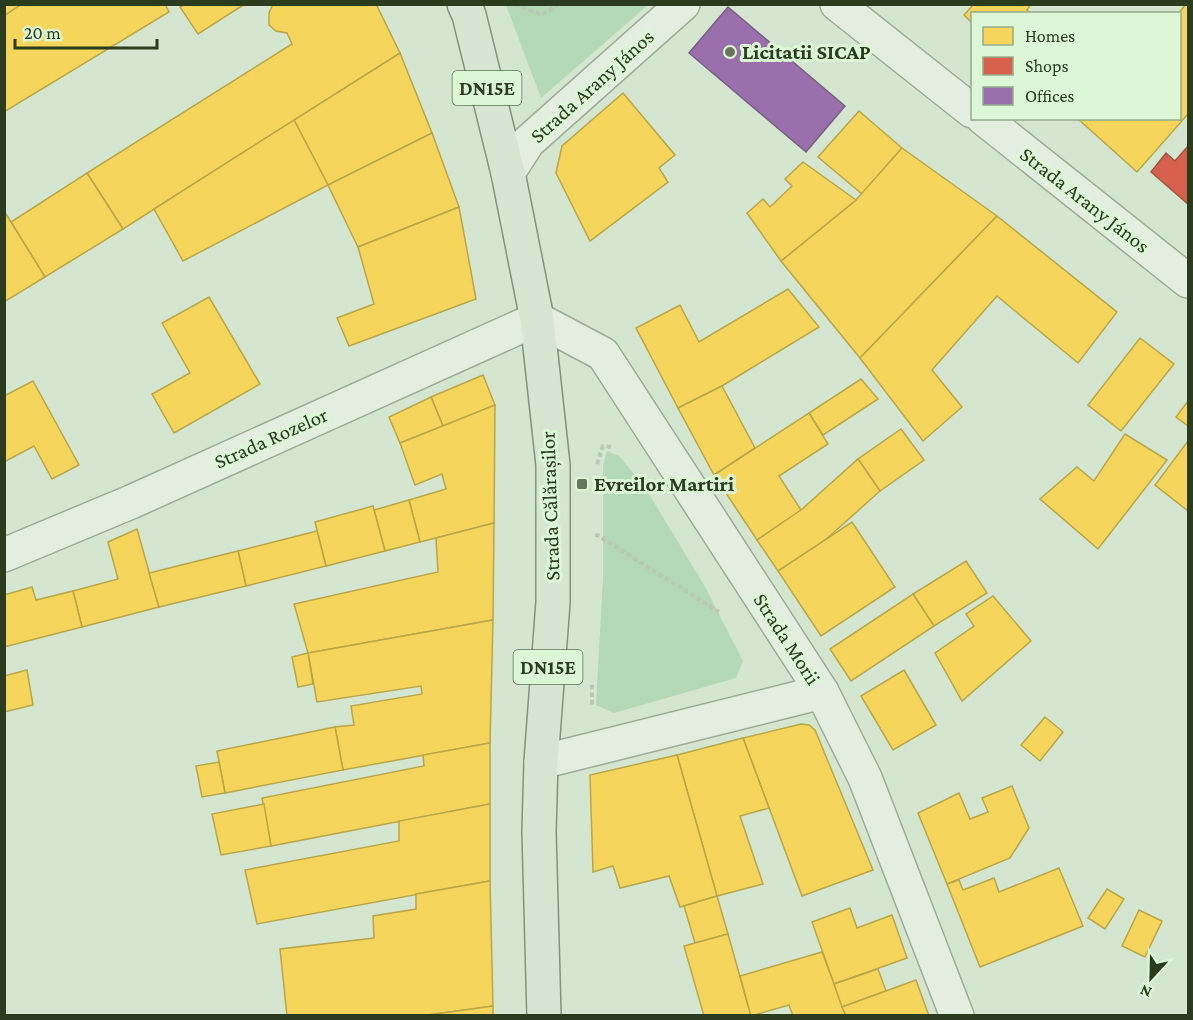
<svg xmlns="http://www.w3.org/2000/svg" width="1193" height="1020" viewBox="0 0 1193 1020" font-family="'Crimson Pro',serif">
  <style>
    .green { fill: #b3d9b6 }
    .homes { fill: #f6d55c; stroke: #b9a749; stroke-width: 1.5 }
    .shops { fill: #d6604d; stroke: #a3553f; stroke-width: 1.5 }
    .offices { fill: #9970ab; stroke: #786081; stroke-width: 1.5 }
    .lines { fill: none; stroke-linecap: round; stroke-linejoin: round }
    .street-casing { stroke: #9eac97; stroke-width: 36 }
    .primary-casing { stroke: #84917e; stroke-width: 36 }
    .path { stroke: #bbc7b7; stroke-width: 4; stroke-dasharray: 4.5 3; stroke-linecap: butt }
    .street { stroke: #e3eee0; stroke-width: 33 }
    .primary { stroke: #d7e6d2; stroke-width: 33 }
    .poi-dot { fill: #66775c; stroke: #dcf7d5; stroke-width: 2 }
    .labels { text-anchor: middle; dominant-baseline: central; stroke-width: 6; stroke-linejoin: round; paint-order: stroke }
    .shield { fill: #dcf7d5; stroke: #607355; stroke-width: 1.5 }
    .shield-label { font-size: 20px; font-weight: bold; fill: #2b3b1e }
    .poi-label { font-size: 21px; font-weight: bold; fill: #2b3b1e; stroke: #dcf7d5; text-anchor: start }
    .street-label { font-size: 21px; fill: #2b3b1e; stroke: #dcf7d5 }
  </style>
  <rect width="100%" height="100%" fill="#d4e6cf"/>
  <g class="green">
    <path d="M506,5h142l-107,93z"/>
    <path d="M607,451l12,5 25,30 60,99 39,76 -7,17 -122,35 -18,-8 7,-126v-113z"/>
  </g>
  <g class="homes">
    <path d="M4,4h18l-18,12z"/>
    <path d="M22,4h143l4,8 -165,100v-96z"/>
    <path d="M185,4h60l-47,30 -18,-27z"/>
    <path d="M273,4h103l24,49 -277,176 -36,-56 205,-129 -5,-11 -11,-2 -7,-6v-12z"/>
    <path d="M974,4h57l-4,6 4,4h-59v9l-8,-8z"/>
    <path d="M1186,4h2v110l-51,58 -60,-54h103v-104h-2z"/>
    <path d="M400,53l32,80 -104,52 -34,-65z"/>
    <path d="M623,93l52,62 -16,13 9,14 -78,59 -34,-68 6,-27z"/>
    <path d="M859,111l43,37 -40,46 -44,-37z"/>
    <path d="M294,120l34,65 -145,76 -29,-52z"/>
    <path d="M432,133l27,74 -101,40 -30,-62z"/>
    <path d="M902,148l95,68 -137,142 -79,-97 75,-61z"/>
    <path d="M803,162l53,38 -75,61 -34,-48 16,-14 7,8 22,-21 -7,-7z"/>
    <path d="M87,173l36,56 -78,48 -34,-55z"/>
    <path d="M459,207l17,92 -127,47 -12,-28 37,-14 -16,-57z"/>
    <path d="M6,214l39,63 -41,25v-87z"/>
    <path d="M997,216l120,96 -39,51 -81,-67 -65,74 30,37 -39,34 -63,-83z"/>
    <path d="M788,289l31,38 -97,59 -44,22 -42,-80 44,-23 19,37z"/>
    <path d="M209,297l51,87 -86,49 -22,-39 38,-21 -28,-50z"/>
    <path d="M1140,338l34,26 -53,67 -33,-26z"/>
    <path d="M483,375l12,30 -52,21 -12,-29z"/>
    <path d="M861,379l17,20 -55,36 -14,-22z"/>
    <path d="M33,381l46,84 -27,14 -18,-33 -30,16v-66z"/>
    <path d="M722,386l33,62 -41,27 -36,-67z"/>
    <path d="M431,397l12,29 -43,17 -11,-26z"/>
    <path d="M1188,401v25l-12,-9z"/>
    <path d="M495,405l-1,118 -74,19 -11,-42 37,-11 -4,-15 -27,11 -15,-42z"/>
    <path d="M809,413l19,31 -49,32 22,34 -44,30 -43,-65z"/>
    <path d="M901,429l23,31 -44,31 -22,-32z"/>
    <path d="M1125,434l42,26 -69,89 -58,-50 37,-32 17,14z"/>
    <path d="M1188,441v70l-33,-26z"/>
    <path d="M858,459l22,32 -57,51 -45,29 -21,-31 44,-30z"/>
    <path d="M409,500l11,42 -35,9 -11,-41z"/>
    <path d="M373,506l12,45 -59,15 -11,-44z"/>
    <path d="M852,522l43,65 -74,49 -43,-65z"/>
    <path d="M494,523l-1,97 -185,33 -14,-49 144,-32 -2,-34z"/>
    <path d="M137,529l22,78 -77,20 -9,-36 45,-12 -10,-37z"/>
    <path d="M317,531l9,35 -80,20 -8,-35z"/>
    <path d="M238,551l8,35 -87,21 -10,-34z"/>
    <path d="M966,561l21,32 -53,33 -21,-32z"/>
    <path d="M32,587l4,13 37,-9 9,36 -78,20v-52z"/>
    <path d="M913,594l21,32 -83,55 -21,-32z"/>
    <path d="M993,596l38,45 -69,60 -27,-48 39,-27 -8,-12z"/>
    <path d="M493,620l-3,123 -147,27 -8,-43 19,-2 -3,-19 71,-12 -1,-8 -104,16 -9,-49z"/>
    <path d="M308,653l5,31 -15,3 -6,-30z"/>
    <path d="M27,670l6,35 -29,7v-36z"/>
    <path d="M904,670l32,55 -43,25 -32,-54z"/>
    <path d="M1045,717l18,15 -23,29 -19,-16z"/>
    <path d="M801,724l8,1 6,5 58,140 -71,26 -59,-158z"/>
    <path d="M335,727l8,43 -118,23 -8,-42z"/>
    <path d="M743,738l26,70 -29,8 23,68 -46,12 -40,-141z"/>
    <path d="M490,743v61l-219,42 -9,-48 162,-32 -1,-11z"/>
    <path d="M677,755l40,141 -37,11 -11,-31 -49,12 -7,-22 -20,6 -3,-97z"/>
    <path d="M219,762l6,31 -23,4 -6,-31z"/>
    <path d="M1012,786l17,42 -19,30 -63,26 -29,-71 41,-20 11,26 18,-7 -6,-14z"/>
    <path d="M264,804l7,42 -50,9 -9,-41z"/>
    <path d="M490,804v77l-233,43 -12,-54 154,-29v-20z"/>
    <path d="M1059,868l24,58 -103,41 -33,-83 12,-4 4,10 31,-12 5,14z"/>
    <path d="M490,881l3,125 -72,10h-134l-7,-67 94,-11 -1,-22 43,-7v-15z"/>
    <path d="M1107,889l17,10 -19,30 -17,-11z"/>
    <path d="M717,896l11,38 -33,9 -11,-37z"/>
    <path d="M850,908l7,20 35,-13 15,43 -73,26 -22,-62z"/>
    <path d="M1139,910l23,11 -17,36 -23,-11z"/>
    <path d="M728,934l23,82h-47l-20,-70z"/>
    <path d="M822,952l24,64h-53l-4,-11 -38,11 -11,-40z"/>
    <path d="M878,969l8,22 -44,16 -8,-23z"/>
    <path d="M916,980l13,36h-83l-4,-9z"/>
    <path d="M493,1006v10h-72z"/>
  </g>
  <path class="shops" d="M1188,146v58l-37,-32 15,-19 9,8z"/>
  <path class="offices" d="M728,7l117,99 -39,46 -117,-99z"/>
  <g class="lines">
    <g class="street-casing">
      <g id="street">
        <path d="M837,4l135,107"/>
        <path d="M983,118l205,163"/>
        <path d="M508,173l20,-31 155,-138"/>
        <path d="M4,555l127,-53 406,-183 66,35 219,338 43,86 92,238"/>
        <path d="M541,762l281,-70"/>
      </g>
    </g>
    <g class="primary-casing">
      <path id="primary" d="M464,4l5,11 39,158 29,146 16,146v137l-12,160 -2,69 5,185"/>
    </g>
    <g class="path">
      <path d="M515,4l27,11 17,-11"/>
      <path d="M597,464l6,-18 10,1"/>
      <path d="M597,537v-2l122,77"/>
      <path d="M592,685v22"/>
    </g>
    <use href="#street" class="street"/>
    <use href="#primary" class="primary"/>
  </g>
  <g class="poi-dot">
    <circle cx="730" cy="52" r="6"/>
    <rect x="576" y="478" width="12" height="12" rx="3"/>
  </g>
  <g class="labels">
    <g class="shield">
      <rect x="452.5" y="71" width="69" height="34" rx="4.5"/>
      <rect x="513.5" y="650" width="69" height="34" rx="4.5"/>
    </g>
    <g class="shield-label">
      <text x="487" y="88">DN15E</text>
      <text x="548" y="667">DN15E</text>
    </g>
    <g class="poi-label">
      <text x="742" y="52">Licitatii SICAP</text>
      <text x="594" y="484">Evreilor Martiri</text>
    </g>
    <g class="street-label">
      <text transform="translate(592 86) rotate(-42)">Strada Arany János</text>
      <text transform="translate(1085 200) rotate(38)">Strada Arany János</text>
      <text transform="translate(271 438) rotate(-24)">Strada Rozelor</text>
      <text transform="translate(550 506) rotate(-92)">Strada Călărașilor</text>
      <text transform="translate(787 639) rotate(57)">Strada Morii</text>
    </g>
  </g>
  <rect width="1193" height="1020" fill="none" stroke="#2b3b1e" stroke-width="12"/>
  <rect x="971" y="12" width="210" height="108" fill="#dcf7d5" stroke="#95ac8c" stroke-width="1.5"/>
  <rect x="983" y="27" width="30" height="18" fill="#f6d55c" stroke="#95ac8c" stroke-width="1.5"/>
  <text x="1025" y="42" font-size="18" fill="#2b3b1e">Homes</text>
  <rect x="983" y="57" width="30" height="18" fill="#d6604d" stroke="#95ac8c" stroke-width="1.5"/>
  <text x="1025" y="72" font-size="18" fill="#2b3b1e">Shops</text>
  <rect x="983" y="87" width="30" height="18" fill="#9970ab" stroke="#95ac8c" stroke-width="1.5"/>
  <text x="1025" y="102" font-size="18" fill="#2b3b1e">Offices</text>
  <g transform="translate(1151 978) rotate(202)" stroke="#dcf7d5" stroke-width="4.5" paint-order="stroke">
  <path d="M0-4.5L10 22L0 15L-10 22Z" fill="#2b3b1e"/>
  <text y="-9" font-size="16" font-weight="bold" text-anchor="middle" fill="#2b3b1e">N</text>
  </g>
  <path d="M15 39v9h142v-9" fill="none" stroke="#2b3b1e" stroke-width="3"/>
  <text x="24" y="39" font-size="18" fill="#2b3b1e" stroke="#dcf7d5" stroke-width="4.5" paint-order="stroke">20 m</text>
</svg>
